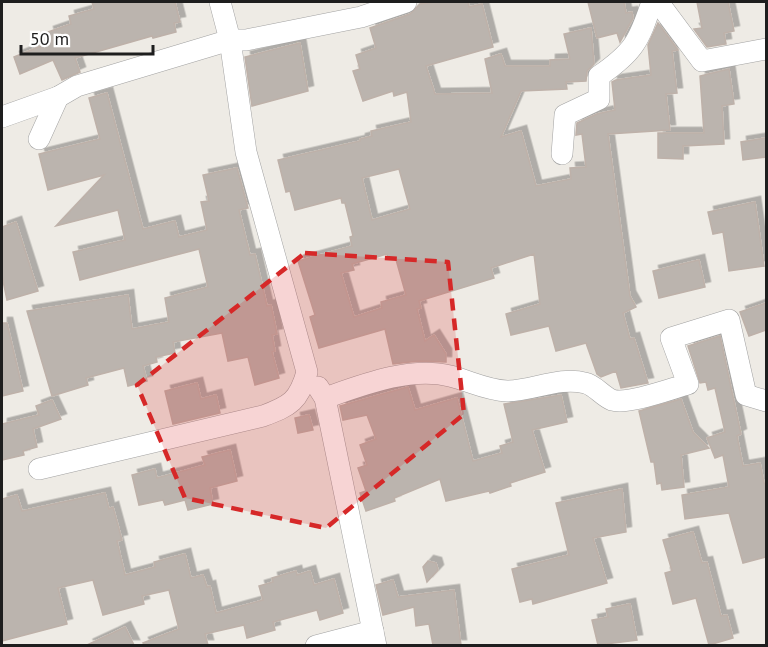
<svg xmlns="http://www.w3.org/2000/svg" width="768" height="647" viewBox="0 0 768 647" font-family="'PT Sans',sans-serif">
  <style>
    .building { fill: #bbb4ae; stroke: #beb1a9; stroke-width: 1.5; fill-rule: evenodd; filter: url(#shadow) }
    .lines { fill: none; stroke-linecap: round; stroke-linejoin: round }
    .street-casing { stroke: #a2a2a2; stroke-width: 22 }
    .street { stroke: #fff; stroke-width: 21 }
    .marked { fill: #d62828; fill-opacity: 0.2; stroke: #d62828; stroke-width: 4.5; stroke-dasharray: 12 8; stroke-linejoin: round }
  </style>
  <defs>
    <filter id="shadow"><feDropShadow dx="5.5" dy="-5.5" stdDeviation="0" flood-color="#0004"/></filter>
  </defs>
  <rect width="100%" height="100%" fill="#eeebe5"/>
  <g class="building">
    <path d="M92,2h83l5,20 -6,1 2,9 -23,6 -1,-2 -77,22 5,14 -18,8 -9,-20 -33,14 -6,-17 37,-15 -3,-10 23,-8 -2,-8 25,-7z"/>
    <path d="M434,2h34l1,5 13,-3 11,43 -67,19 9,28 57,-1 -7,-34 16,-5 4,12h45v-6l20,-1 -6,-25 27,-6 3,36 -7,7 -1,10 -20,1 1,7 -46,2 -20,46 20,-6 15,55 35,-7 -1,-11 16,-1 -4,-33 -6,1 1,-12 20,-9 18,-4 -3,-28 4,-2 35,-5 -3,-30 10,-22 20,27 -6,1 5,42 -11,1 4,36 -62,4 22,162 6,11 -13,6 7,26 4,-1 14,45 -27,5 -5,-17 -15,6 -4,-3 -11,-31 -30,8 -7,-25 -38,9 -5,-21 34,-10 -6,-50 -43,14 3,10 -75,23 2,7 -4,1 8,32 9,-6 12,19v8l-27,-1 -26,3 -8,-35 -66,19 -9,-31 5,-2 -17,-54 54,-15 -2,-9 3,-1 -8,-33h-3l-1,-5 -46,12 -5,-19 -4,1 -8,-32 82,-19v-2l12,-3 -1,-5 40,-9 -4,-30 -13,4 -1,-5 -30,10 -10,-30 7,-2 -4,-14 20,-7 -6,-20 40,-14 10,-10zM399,169l11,40 -38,11 -10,-42zM387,254l1,4 7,-2 11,39 -25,7 1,6 -28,9 -13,-44 13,-3 -2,-6z"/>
    <path d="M588,2h36l2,11 6,-1 1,6 -13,24 -3,-9 -20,5z"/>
    <path d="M697,2h31l6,29 -10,2 2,11 -19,3 -13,-18 8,-1z"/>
    <path d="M300,43l8,48 -56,15 -7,-49z"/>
    <path d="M729,69l5,35 -12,2 2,38 -41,2v13l-25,-1v-25h46l-4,-57z"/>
    <path d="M107,93l36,136 32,-8 4,16 28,-7 -6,-28 8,-1 -6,-26 34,-7 11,40 -9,2 11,45 5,-1 12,52 4,-1 6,29 -5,1 3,16 -3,1 7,26 -24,7 -7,-28 -20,4 -6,-28 -49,9 2,11 -19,4 1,5 -14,4 4,15 -19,5 -4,-18 -38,10 2,7 -36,11 -25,-85 101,-16 4,34 37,-7 -4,-24 43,-11 -9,-38 -119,31 -7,-28 52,-12 -7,-30 -62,16 48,-51 -56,15 -9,-36 61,-15 -11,-41z"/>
    <path d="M766,138v19l-23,3 -2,-18z"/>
    <path d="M755,202l9,64 -35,5 -6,-39 -10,2 -5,-22z"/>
    <path d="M16,222l22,69 -31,9 -5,-24v-49z"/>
    <path d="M699,260l6,27 -46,11 -6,-27z"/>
    <path d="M766,303v27l-17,6 -9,-24z"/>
    <path d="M2,323h5l16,68 -21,5z"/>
    <path d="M720,336l21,98 -4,2 6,30 17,-3 4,20 2,2v72l-23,6 -14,-50 -44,6 -3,-24 47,-8 -6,-32 -8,3 -8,-20 18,-6 -10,-44 -7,2 -2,-8 -6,1 -12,-37z"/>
    <path d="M197,383l4,16 15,-4 4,18 -47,11 -8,-33z"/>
    <path d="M408,387l7,23 42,-12 16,63 29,-8 -2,-7 13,-4 -9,-38 57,-9 6,27 -35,8 13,42 -35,11 1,3 -21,7 -1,-2 -43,10 -6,-22 -46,19 1,3 -29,10 -6,-18 6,-2 -8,-23 9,-3 -7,-20 16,-6 -9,-24 -24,5 -3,-14z"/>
    <path d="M681,399l12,33 16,16 -28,7 3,32 -22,3 -1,-7 -4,1 -3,-22h-3l-12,-51z"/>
    <path d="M52,400l9,19 -28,10 4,18 -14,4 1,4 -22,5v-36l37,-9 -3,-9z"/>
    <path d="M309,415l4,15 -15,3 -3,-15z"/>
    <path d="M230,450l7,31 -27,7 3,16 -25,6 -3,-10 -20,5 -2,-5 -24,5 -7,-30 23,-6 2,9 48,-13 -3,-8z"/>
    <path d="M622,489l4,43 -33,6 14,45 -74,21 -1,-5 -12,3 -8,-33 57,-14 -13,-52z"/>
    <path d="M105,493l4,16 4,-2 9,33 -5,1 8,34 30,-8 -1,-5 31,-8 6,24 12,-3 4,12 3,-1 6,27 47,-13 -4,-14 14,-4 -1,-4 24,-7 1,4 13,-4 4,14 20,-6 9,34 -23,7 -3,-10 -44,12 2,8 -28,8 -3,-13 -39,9 3,11h-64l-1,-2 36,-14 -10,-39 -27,6 2,8 -41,11 -10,-35 -35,8 9,36 -65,17v-142l15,-4 5,16z"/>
    <path d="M693,532l9,31 5,-1 14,54 6,-1 6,23 -24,7 -13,-47 -23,6 -8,-31 7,-2 -9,-31z"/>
    <path d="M428,561l8,2 2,7 -11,12 -4,-15z"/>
    <path d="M393,580l5,17 56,-7 7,55h-28l-4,-21 -13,2 -2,-19 -31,8 -7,-30z"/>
    <path d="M630,604l7,36 -39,5 -6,-25 16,-3 -2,-8z"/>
    <path d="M125,627l9,18h-47l26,-12z"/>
  </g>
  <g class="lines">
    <g class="street-casing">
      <g id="street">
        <path d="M658,2l44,59 64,-12"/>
        <path d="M2,117l56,-20"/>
        <path d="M39,139l19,-42 19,-11 153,-46 -10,-38"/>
        <path d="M562,154l3,-39 34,-16v-23c35,-24 40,-35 53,-74"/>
        <path d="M318,387l7,11 51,248"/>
        <path d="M325,398c37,-13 85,-32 125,-22 20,5 36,14 57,15 25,0 53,-15 78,-8 10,2 17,13 27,17 16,5 58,-11 76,-16l-17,-46 58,-18 17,75 20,6"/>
        <path d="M39,469l224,-53c27,-10 36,-15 44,-44l-61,-220 -16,-112h16l115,-23 45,-15"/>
        <path d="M316,646l57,-15"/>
      </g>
    </g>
    <use href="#street" class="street"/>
  </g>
  <path class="marked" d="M305,253l143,9 16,152 -138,114 -141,-30 -48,-113z"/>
  <rect width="768" height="647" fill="none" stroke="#1e1e1e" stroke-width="6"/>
  <path d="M21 45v9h132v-9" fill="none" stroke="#1e1e1e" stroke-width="3"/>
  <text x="30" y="45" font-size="18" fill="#1e1e1e" stroke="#ffffff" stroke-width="4.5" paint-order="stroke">50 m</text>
</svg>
